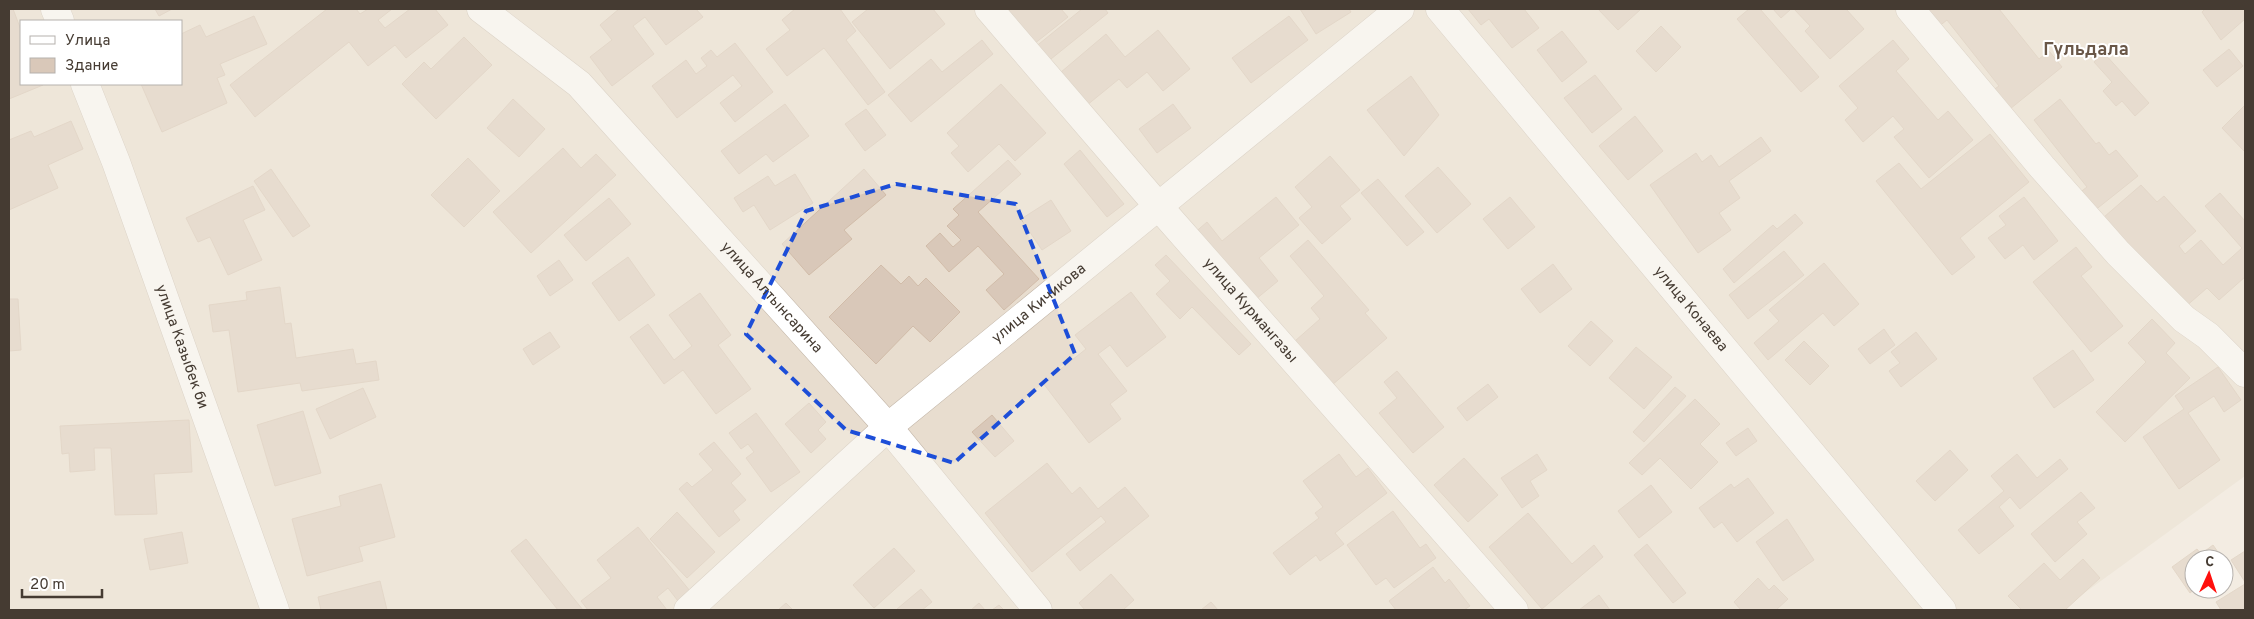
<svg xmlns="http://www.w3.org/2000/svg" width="2254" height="619" viewBox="0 0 2254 619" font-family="Overpass,sans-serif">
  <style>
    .residential { fill: #e8ddcf; fill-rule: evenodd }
    .building { fill: #d9c8b9; stroke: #d1bca9 }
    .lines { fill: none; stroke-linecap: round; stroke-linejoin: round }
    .minor-casing { stroke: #c2b5a7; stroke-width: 29 }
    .minor { stroke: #fff; stroke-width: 28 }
    .marked { fill: none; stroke: #1d4ed8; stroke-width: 4; stroke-dasharray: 10 6; stroke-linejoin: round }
    .labels { text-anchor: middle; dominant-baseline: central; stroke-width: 4; stroke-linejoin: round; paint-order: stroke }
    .street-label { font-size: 15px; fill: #453b32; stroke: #fff }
    .quarter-label { font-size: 18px; font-weight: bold; fill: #695748; stroke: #fff }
  </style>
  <rect width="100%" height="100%" fill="#f3ece2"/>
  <path class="residential" d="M9,9h2236v467l-184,134h-2052zM21,21h160v63h-160z"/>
  <g class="building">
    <path d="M9,9h4l8,21v54l22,1 -34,14z"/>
    <path d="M155,9h17l-13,7z"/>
    <path d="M327,9h29l4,5 8,-5h24l-14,11 7,8 25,-19h25l13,16 -42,33 -11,-13 -27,21 -19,-24 -94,75 -25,-32z"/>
    <path d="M619,9h77l7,8 -37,28 -21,-28 -12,9 21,28 -42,32 -22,-29 22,-17 -12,-15z"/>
    <path d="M795,9h45l16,22 -10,9 39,52 -17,13 -44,-57 -37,28 -21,-27 24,-19 -8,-10z"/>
    <path d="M868,9h65l12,15 -55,45 -38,-47z"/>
    <path d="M998,9h63l7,8 -39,31z"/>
    <path d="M1082,9h23l3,4 -62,50 -12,-15z"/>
    <path d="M1300,9h49l2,3 -35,22z"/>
    <path d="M1468,9h56l15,19 -27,20 -23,-29 -8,6z"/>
    <path d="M1598,9h43l-23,21z"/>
    <path d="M1749,9h11l59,68 -18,15 -64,-73z"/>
    <path d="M1773,9h18l-10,9z"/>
    <path d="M1794,9h52l18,20 -34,30 -25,-28 5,-5z"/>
    <path d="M1923,9h76l40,50 10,-8 13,16 -57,46 -16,-20 10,-7 -52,-66 -9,7z"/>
    <path d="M2205,9h40v10l-24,21 -19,-28z"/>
    <path d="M254,16l13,28 -47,20 5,11 -8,3 10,25 -65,29 -21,-48h40v-50l19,-9 6,12z"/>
    <path d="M1289,16l19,24 -57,43 -19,-25z"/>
    <path d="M1661,26l20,21 -25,25 -20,-21z"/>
    <path d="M1158,30l32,39 -27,22 -16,-19 -20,16 -8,-9 -38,31 -27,-32 52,-44 19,23z"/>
    <path d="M1562,31l25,31 -25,20 -25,-32z"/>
    <path d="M464,37l28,28 -56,54 -34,-35 22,-22 7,7z"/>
    <path d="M982,40l11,14 -82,68 -23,-27 43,-36 11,13z"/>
    <path d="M1893,40l16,19 -13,12 42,49 10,-9 25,29 -44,38 -35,-41 10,-8 -11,-13 -30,26 -18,-22 13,-12 -19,-22z"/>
    <path d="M735,43l38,49 -38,30 -15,-19 22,-17 -9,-11 -56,43 -25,-32 34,-26 10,14 11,-8 -6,-8 10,-8 6,7z"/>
    <path d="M2229,49l14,17 -26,21 -14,-17z"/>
    <path d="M2104,53l45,50 -14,13 -13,-15 -6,5 -13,-15 9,-9 -18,-20z"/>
    <path d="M1595,75l27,34 -30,24 -28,-35z"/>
    <path d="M1411,76l28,39 -35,41 -37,-46z"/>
    <path d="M1001,84l45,49 -31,28 -16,-17 -31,28 -17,-19 8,-7 -12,-13z"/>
    <path d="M513,99l32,30 -26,28 -32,-29z"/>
    <path d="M2060,99l36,45 3,-2 10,13 7,-5 22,26 -49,39 -15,-18 13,-10 -53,-67z"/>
    <path d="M785,104l24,32 -36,26 -7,-8 -27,20 -18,-23z"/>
    <path d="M1173,104l18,24 -34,25 -18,-24z"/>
    <path d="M2245,105v47l-23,-24z"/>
    <path d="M866,109l20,26 -21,16 -20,-27z"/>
    <path d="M1635,116l28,35 -35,29 -29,-34z"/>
    <path d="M71,121l12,28 -35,16 10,23 -49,22v-70l22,-9 3,6z"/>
    <path d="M1990,134l39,48 -69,56 15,19 -23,18 -76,-94 23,-18 22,26z"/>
    <path d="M1761,137l10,14 -42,30 11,17 -21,15 12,17 -33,23 -48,-68 46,-32 6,9 9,-7 8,12z"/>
    <path d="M563,148l18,20 15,-14 20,21 -85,78 -38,-41z"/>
    <path d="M1080,150l44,54 -17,13 -43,-53z"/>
    <path d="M1330,156l30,34 -20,16 11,13 -29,25 -23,-26 13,-11 -17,-20z"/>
    <path d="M468,158l32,33 -36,36 -33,-32z"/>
    <path d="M1008,160l13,14 -43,38 61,67 -35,31 -18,-20 18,-16 -26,-28 -29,26 -23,-26 14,-13 13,14 8,-7 -14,-14 12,-11 -6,-6z"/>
    <path d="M1438,167l33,37 -34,29 -32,-37z"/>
    <path d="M271,169l39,57 -17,11 -39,-56z"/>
    <path d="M864,169l22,26 -42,35 8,9 -43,36 -27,-31z"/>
    <path d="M795,174l18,29 -43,27 -16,-25 -11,7 -9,-14 34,-22 7,10z"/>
    <path d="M1378,179l46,53 -17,14 -46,-53z"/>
    <path d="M2141,185l16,17 7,-6 32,35 -17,15 6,8 16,-14 22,25 19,-17 -37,-42 15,-13 25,28v56l-26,23 -12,-12 -23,20 -80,-91z"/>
    <path d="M253,186l12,24 -22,10 19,40 -34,15 -18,-38 -12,5 -12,-24z"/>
    <path d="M1276,197l23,28 -40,33 19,23 -28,23 -58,-69 15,-13 15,19z"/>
    <path d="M1510,197l25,30 -27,22 -25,-30z"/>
    <path d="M2024,197l34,44 -24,19 -11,-15 -18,14 -17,-21 18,-13 -7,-9z"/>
    <path d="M609,198l22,26 -45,37 -22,-26z"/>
    <path d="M1051,200l20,31 -29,19 -21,-31z"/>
    <path d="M1795,214l8,9 -69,60 -11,-14 50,-44 4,4z"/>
    <path d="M1308,240l61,70 -4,3 22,25 -62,53 -38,-43 33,-29 -9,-11 13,-12 -34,-40z"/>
    <path d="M2076,247l16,20 -11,9 42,50 -32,26 -58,-70z"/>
    <path d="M1784,251l20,24 -56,44 -19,-24z"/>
    <path d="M1166,255l85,89 -12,11 -47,-48 -12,12 -24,-25 14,-13 -15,-16z"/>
    <path d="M628,257l27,38 -36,26 -27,-38z"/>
    <path d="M559,260l14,20 -23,16 -13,-20z"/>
    <path d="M1824,263l35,41 -25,22 -11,-13 -55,47 -14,-17 25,-22 -10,-11z"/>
    <path d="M1553,264l19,25 -32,24 -19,-24z"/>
    <path d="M881,265l20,19 8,-8 9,10 8,-8 34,34 -30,30 -17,-16 -37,38 -47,-47z"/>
    <path d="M280,287l5,37 6,-1 5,35 57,-9 3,15 20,-3 3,19 -77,11 -2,-8 -62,9 -9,-62 -16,2 -4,-27 38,-5 -1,-8z"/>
    <path d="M1131,292l35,45 -39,30 -17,-22 -12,9 29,37 -17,13 11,15 -32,24 -46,-60 43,-34 -11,-14z"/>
    <path d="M700,293l31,42 -13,10 33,44 -35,25 -33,-44 -19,14 -34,-47 18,-13 26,36 18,-14 -23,-31z"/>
    <path d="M9,299h9l3,51 -12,1z"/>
    <path d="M2152,319l23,24 -9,10 24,25 -65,64 -29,-30 50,-50 -18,-19z"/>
    <path d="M1591,321l22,20 -23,25 -22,-20z"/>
    <path d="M1884,329l11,16 -25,19 -12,-15z"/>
    <path d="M550,332l10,15 -27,18 -10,-16z"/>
    <path d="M1916,332l21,27 -36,28 -12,-16 11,-8 -9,-11z"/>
    <path d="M1804,341l25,25 -19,19 -25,-25z"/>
    <path d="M1636,347l36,30 -28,32 -35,-31z"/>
    <path d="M2073,350l21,30 -40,28 -21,-30z"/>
    <path d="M2218,367l23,33 -17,12 -10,-16 -26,17 32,47 -41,29 -36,-52 41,-28 -9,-13z"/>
    <path d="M1397,371l47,56 -31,26 -34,-40 18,-15 -13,-16z"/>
    <path d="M1488,384l10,13 -31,24 -10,-13z"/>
    <path d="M1675,387l11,9 -42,46 -11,-10z"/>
    <path d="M363,388l13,29 -46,22 -14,-30z"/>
    <path d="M1695,399l25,25 -20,20 18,18 -27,27 -31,-31 -18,17 -13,-12z"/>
    <path d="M809,403l17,19 -8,8 8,9 -15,14 -26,-29z"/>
    <path d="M303,411l18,62 -46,13 -18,-61z"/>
    <path d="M756,413l44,59 -29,20 -25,-34 8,-6 -6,-8 -7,5 -12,-16z"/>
    <path d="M992,415l22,26 -19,16 -23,-25z"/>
    <path d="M189,420l3,52 -38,2 3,40 -42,1 -4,-67h-17l1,22 -25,2 -1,-19 -7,1 -2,-28z"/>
    <path d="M1748,428l9,13 -21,15 -10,-13z"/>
    <path d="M714,442l27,32 -10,9 15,17 -13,11 7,9 -21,17 -40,-48 8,-7 5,5 21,-17 -14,-16z"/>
    <path d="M1950,450l18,20 -33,31 -19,-20z"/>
    <path d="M1339,454l17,23 12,-9 19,25 -52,40 9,11 -24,17 -4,-6 -26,20 -17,-22 46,-35 -4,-5 8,-6 -20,-26z"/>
    <path d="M1537,454l10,16 -17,11 9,15 -17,12 -21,-30z"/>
    <path d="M2017,454l20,24 23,-19 8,10 -48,40 -10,-12 -11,10 15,19 -35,28 -21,-24 46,-39 -13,-15z"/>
    <path d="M1464,458l34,37 -30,27 -34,-37z"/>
    <path d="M1047,463l25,31 8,-7 18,22 27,-22 24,29 -69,55 -14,-17 40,-32 -5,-6 -69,56 -47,-59z"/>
    <path d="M1748,478l26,35 -37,29 -15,-20 -8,6 -15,-20 32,-24 3,4z"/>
    <path d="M381,484l14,53 -36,10 4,14 -56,15 -15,-57 49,-13 -2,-10z"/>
    <path d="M1651,485l21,27 -33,26 -21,-27z"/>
    <path d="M2081,492l14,16 -18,14 10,12 -32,28 -24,-28z"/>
    <path d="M1393,511l27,37 6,-4 10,14 -42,30 -8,-10 -10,7 -29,-40z"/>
    <path d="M677,512l38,40 -28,26 -37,-39z"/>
    <path d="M1528,513l44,51 22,-19 9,12 -61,52 -53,-62z"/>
    <path d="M1787,519l27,41 -31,21 -27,-39z"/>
    <path d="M638,527l52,64 -12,10 -10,-13 -11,9 10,13h-79l-7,-9 30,-23 -14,-18z"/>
    <path d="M182,532l6,31 -38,7 -6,-31z"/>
    <path d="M526,539l57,71h-25l-47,-59z"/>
    <path d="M1647,544l39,49 -13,10 -39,-48z"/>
    <path d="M2213,545l10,14h-29l1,30 -5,4 -18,-26 25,-18 4,5z"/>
    <path d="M894,548l21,23 -41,37 -21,-23z"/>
    <path d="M2245,551v31l-14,-22z"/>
    <path d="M2083,559l17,19 -35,32h-43l-14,-14 36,-33 16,17z"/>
    <path d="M1433,567l12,16 4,-4 21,27 -6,4h-68l-7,-9z"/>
    <path d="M1111,574l23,26 -11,10h-38l-6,-7z"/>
    <path d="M1758,578l11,12 5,-5 14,14 -12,11h-35l-7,-8z"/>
    <path d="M380,581l7,29h-66l-3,-13z"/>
    <path d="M2245,584v26h-24l-5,-8z"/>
    <path d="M921,589l11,13 -10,8h-24l-1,-1z"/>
    <path d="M1599,595l11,15h-31z"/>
    <path d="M1211,602l7,8h-17z"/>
    <path d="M786,603l7,7h-15z"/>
    <path d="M979,603l6,7h-14z"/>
    <path d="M999,605l5,5h-12z"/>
  </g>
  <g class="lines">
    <g class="minor-casing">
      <g id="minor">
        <path d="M55,9l5,12"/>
        <path id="s1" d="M481,9l98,75 309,343 150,183"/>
        <path id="s2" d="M989,9l170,198 355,403"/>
        <path id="s3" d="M1440,9l502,601"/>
        <path d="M1910,9l132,158 76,86 66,66 24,17 37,37"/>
        <path id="s4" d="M85,84l31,78 159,448"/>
        <path id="s5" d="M688,610l200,-183 512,-418"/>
      </g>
    </g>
    <use href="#minor" class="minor"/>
  </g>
  <path d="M0 0H2254V619H0ZM896,184l120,20 59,150 -121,109 -108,-33 -100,-96 60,-123z" fill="#f3ece2" fill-opacity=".55" fill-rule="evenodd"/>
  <path class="marked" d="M896,184l120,20 59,150 -121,109 -108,-33 -100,-96 60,-123z"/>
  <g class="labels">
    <g class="street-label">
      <text stroke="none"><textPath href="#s1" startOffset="411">улица Алтынсарина</textPath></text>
      <text stroke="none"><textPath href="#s5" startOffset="466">улица Кичикова</textPath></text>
      <text stroke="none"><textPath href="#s2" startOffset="399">улица Курмангазы</textPath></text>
      <text stroke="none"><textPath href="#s3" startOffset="391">улица Конаева</textPath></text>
      <text stroke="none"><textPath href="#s4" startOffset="280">улица Казыбек би</textPath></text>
    </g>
    <g class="quarter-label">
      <text x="2086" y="50">Гүльдала</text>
    </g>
  </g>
  <rect width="2254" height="619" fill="none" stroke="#453b32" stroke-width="20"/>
  <rect x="20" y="20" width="162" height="65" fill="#ffffff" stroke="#b5b1ad"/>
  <rect x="30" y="36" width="25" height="8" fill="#ffffff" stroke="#b5b1ad"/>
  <text x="65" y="45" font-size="15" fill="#453b32">Улица</text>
  <rect x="30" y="58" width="25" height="15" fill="#d9c8b9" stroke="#b5b1ad"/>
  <text x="65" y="70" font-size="15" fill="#453b32">Здание</text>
  <g transform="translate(2209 574) rotate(3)"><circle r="24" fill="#ffffff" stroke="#b5b1ad"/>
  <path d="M0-4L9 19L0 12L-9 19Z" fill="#ff100d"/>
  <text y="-8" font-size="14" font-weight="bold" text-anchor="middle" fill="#453b32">С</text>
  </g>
  <path d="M22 589v8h80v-8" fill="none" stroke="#453b32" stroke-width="2.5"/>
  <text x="30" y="589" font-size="15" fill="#453b32" stroke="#ffffff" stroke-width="4" paint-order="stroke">20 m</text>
</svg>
